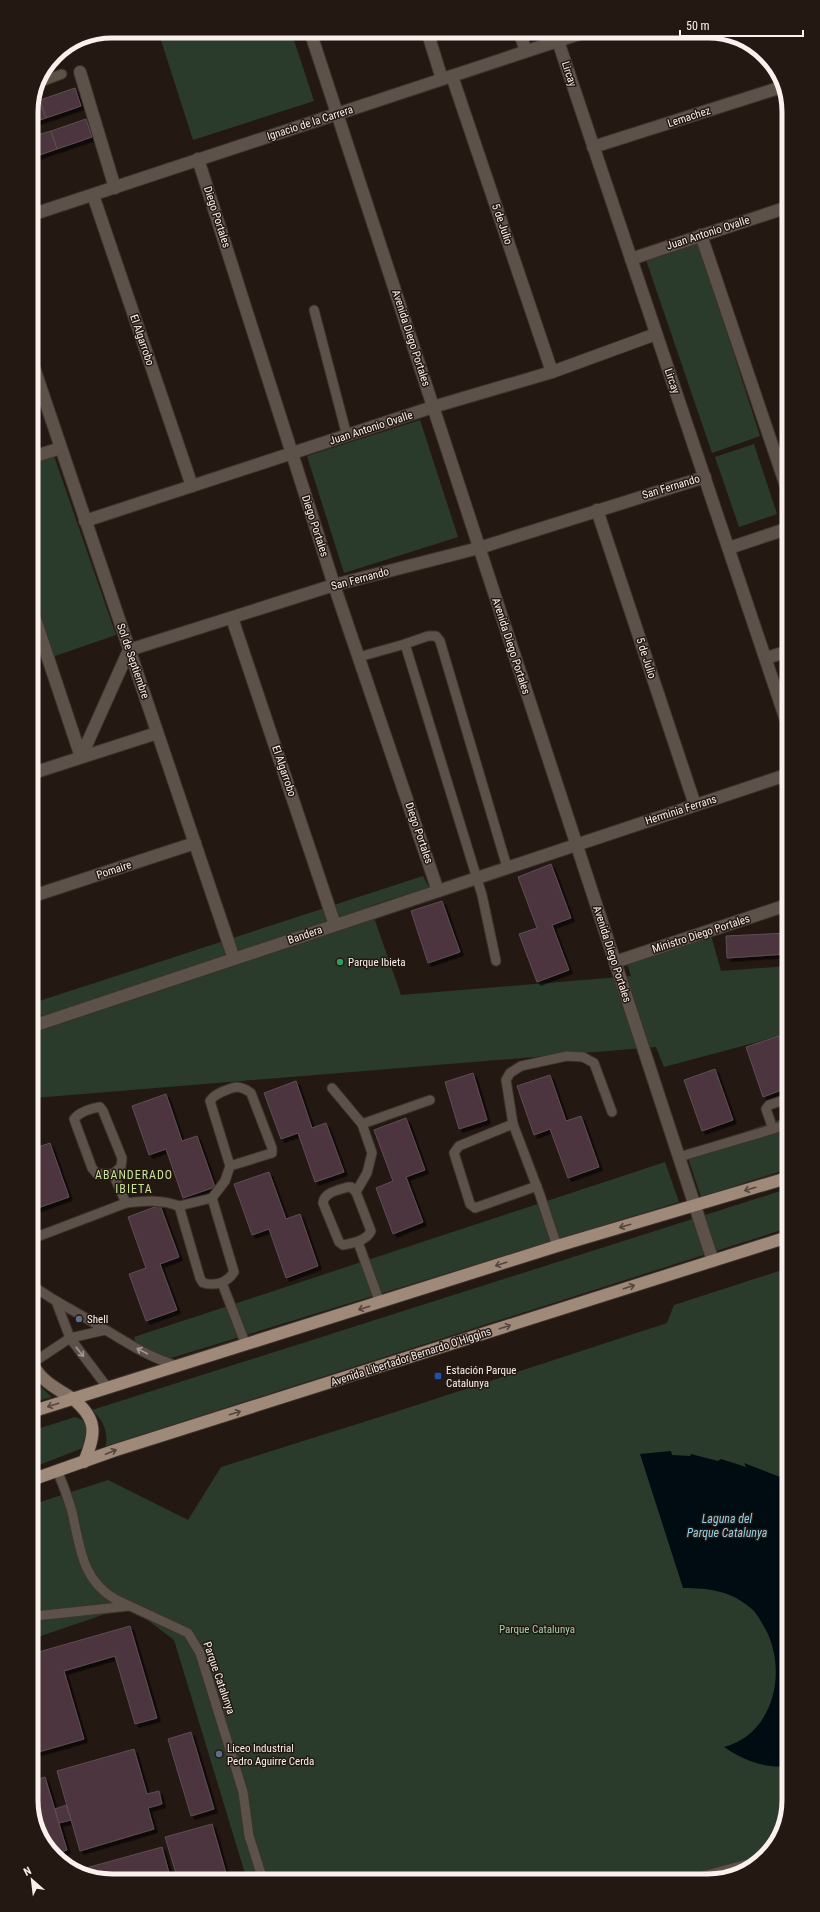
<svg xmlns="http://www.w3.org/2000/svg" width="820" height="1912" viewBox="0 0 820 1912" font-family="'Roboto Condensed',sans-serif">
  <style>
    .green { fill: #2a3b2c }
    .water { fill: #000b12 }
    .building { fill: #4e3440; stroke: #5d4e55; filter: url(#shadow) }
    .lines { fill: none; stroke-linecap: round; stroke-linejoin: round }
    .service-casing { stroke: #3e322d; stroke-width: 11 }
    .minor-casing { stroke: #3e322d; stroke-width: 14 }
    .tertiary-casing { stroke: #3e322d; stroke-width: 14 }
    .secondary-casing { stroke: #3e322d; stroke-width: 14 }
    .primary-casing { stroke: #3e322d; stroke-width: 14 }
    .service { stroke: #5d524a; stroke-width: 9 }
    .minor { stroke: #5d524a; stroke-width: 12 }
    .tertiary { stroke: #5d524a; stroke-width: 12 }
    .secondary { stroke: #827164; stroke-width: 12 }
    .primary { stroke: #9f8979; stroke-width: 12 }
    .oneway { stroke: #55453c }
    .oneway2 { stroke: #a49a94 }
    .leisure-dot { fill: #2e9e5b; stroke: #241813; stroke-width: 1.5 }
    .service-dot { fill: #5c6f8a; stroke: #241813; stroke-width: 1.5 }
    .transit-dot { fill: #1a4fb4; stroke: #241813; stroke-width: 1.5 }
    .labels { text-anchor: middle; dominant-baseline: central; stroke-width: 3; stroke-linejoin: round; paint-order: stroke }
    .street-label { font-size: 11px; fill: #faf1ee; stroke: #241813 }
    .poi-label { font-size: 11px; fill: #faf1ee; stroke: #241813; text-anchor: start }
    .park-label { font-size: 11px; fill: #a4d0a9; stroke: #241813 }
    .neighbourhood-label { font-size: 12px; letter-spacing: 1px; fill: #c6e198; stroke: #241813 }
    .water-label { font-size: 12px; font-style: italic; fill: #90d1e6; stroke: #241813 }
    .rim { fill: none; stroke: #faf1ee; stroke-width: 5 }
  </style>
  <defs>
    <filter id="shadow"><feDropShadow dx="3.5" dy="3.5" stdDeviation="0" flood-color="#0009"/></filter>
  </defs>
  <rect width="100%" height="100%" fill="#241813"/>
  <g class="green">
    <path d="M158,31h133l23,70 -121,39z"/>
    <path d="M698,242l62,194 -48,17 -67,-196z"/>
    <path d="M420,420l38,117 -114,36 -37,-117z"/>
    <path d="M754,444l23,70 -38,13 -24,-70z"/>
    <path d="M51,447l65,188 -64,22 -20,-58v-146z"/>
    <path d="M423,876l6,11 -59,19 31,89 230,-19 -6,-19 84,-29 12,43 66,-5v68l-123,33 -8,-20 -622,51 -1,-95z"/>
    <path d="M787,1117v52l-86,28 -15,-45z"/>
    <path d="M665,1162l14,40 -511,157 -32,-16 -2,-6z"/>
    <path d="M787,1189l1,39 -682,218c2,-15 -3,-26 -14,-36z"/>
    <path d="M788,1268l1,532 -17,49 -38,28 -487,3 -73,-240 -45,-34 -94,32 -1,-134 74,-24 80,40 33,-53 168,-53 278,-91 7,-18z"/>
    <path d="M34,1381l18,16 -18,5z"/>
    <path d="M75,1417c20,7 15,17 8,31l-49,19v-37z"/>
  </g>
  <path class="water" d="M671,1451l1,4 18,1 1,-2 27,7 3,-2 25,8 -2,-4 44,17 1,286c-24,3 -46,-6 -65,-19 49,-13 63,-73 43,-115 -4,-7 -8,-15 -13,-21 -21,-20 -44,-23 -71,-23l-43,-134z"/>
  <g class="building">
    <path d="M75,88l6,18 -35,12 -6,-18z"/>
    <path d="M40,100l6,18 -15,5 1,-21z"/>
    <path d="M86,119l6,18 -35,12 -6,-18z"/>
    <path d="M51,131l6,18 -26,9v-21z"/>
    <path d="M551,864l20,54 -19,7 17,45 -32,12 -18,-48 18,-6 -19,-51z"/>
    <path d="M442,901l18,51 -32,11 -17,-52z"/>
    <path d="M787,933v21l-60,4 -1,-22z"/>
    <path d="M779,1036l8,24v28l-24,9 -17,-50z"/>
    <path d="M715,1069l18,51 -31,11 -18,-51z"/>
    <path d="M473,1073l14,47 -28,9 -14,-47z"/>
    <path d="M550,1075l16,46 15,-5 18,51 -31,11 -18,-49 -16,6 -17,-49z"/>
    <path d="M296,1081l16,47 14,-5 18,49 -29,10 -17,-49 -17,6 -17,-46z"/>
    <path d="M166,1094l16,47 15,-5 18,51 -32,11 -17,-49 -17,6 -17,-49z"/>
    <path d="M406,1118l19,52 -19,7 17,45 -30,12 -17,-46 17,-7 -19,-51z"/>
    <path d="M34,1143l1,5 15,-5 19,54 -34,12z"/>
    <path d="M269,1172l17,47 14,-5 18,52 -32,12 -17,-49 -17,6 -18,-51z"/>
    <path d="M160,1205l19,52 -19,7 17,46 -31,11 -17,-47 17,-6 -18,-51z"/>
    <path d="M130,1626l27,92 -22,6 -20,-68 -51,15 20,68 -49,14v-100z"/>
    <path d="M191,1732l23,77 -23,7 -23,-77z"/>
    <path d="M134,1749l13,45 12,-3 3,13 -14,4 6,21 -74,22 -23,-80z"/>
    <path d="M45,1777l22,73 -12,4 -20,-28v-46z"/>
    <path d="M66,1805l5,15 -12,3 -4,-14z"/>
    <path d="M212,1824l16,56h-50l-13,-43z"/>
    <path d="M162,1847l9,33 -64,1 -28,-11z"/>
  </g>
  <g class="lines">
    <g class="service-casing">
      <g id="service">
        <path d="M38,83l24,-9"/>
        <path d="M314,310l33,126"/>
        <path d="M405,644l77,251 14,66"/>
        <path d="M359,657l46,-13 23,-8h8l4,5 67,226"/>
        <path d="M332,1088l30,36 10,29 -5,20 -11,19"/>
        <path d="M787,1099l-18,6 -3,4 7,20 14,-5"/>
        <path d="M100,1107l3,4 19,47 -1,9 -8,7h-16l-5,-6 -18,-49c5,-7 18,-11 26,-12z"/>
        <path d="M362,1124l68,-24"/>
        <path d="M513,1124l-7,-44 4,-7 11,-7 46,-10 16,1 11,6 18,49"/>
        <path d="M679,1157l94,-28"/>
        <path d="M113,1174l13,29c19,-2 35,-4 53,3"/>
        <path d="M537,1186l-62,22 -5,-4 -16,-51 5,-7 54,-22 27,71 17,51"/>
        <path d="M348,1187h3l5,5 15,39c-5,10 -18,12 -28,14l-4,-3 -16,-39c1,-11 16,-13 25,-16z"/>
        <path d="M212,1198l13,-17 5,-15 -20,-65c4,-7 18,-12 26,-14 6,0 11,3 15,6l21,55v5l-42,13"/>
        <path d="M212,1198l22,74c-7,11 -19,14 -31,11l-3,-5 -21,-72z"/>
        <path d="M34,1238l92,-35"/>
        <path d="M358,1242l22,61"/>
        <path d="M222,1283l24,62"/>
        <path d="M34,1287l22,14 14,37 -36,24"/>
        <path d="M56,1301c14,8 27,15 40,23 27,16 51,33 82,42"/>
        <path d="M105,1330l-35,8 37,49"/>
        <path d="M57,1471c6,12 10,25 14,37 9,35 9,71 44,91l73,34 12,20 43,139 6,44 14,44"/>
        <path d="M35,1616l94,-10"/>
        <path d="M699,1877l56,-15"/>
      </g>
    </g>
    <g class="minor-casing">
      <g id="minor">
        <path d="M427,31l15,48"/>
        <path d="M519,31l7,20"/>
        <path d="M558,41l228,679"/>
        <path d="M80,72l35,116"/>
        <path d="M452,76l100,296"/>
        <path d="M593,147l192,-61"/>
        <path d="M198,159l136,426 104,306"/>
        <path d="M93,195l99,291"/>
        <path d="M31,215l557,-184"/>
        <path d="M701,235l85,251"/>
        <path d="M631,259l154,-51"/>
        <path d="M32,362l202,597"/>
        <path d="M32,457l29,-9"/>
        <path d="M597,510l98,295"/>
        <path d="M85,521l348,-114 119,-35 104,-38"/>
        <path d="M729,548l57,-19"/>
        <path d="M32,610l49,147"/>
        <path d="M232,618l103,307"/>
        <path d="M766,658l20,-6"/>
        <path d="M81,757l48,-107 205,-65 145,-37 226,-71"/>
        <path d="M33,773l124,-40"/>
        <path d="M33,896l162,-53"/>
        <path d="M615,962l172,-57"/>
        <path d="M33,1026l753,-251"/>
      </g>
    </g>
    <g class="tertiary-casing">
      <path id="tertiary" d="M310,31l403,1230"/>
    </g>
    <g class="secondary-casing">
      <path id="secondary" d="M34,1366c7,15 25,24 38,32"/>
    </g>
    <g class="primary-casing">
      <g id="primary">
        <path d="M72,1398c26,21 24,35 12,64"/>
        <path d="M34,1411l523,-165 230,-68"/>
        <path d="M34,1479l82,-29 672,-213"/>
      </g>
    </g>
    <use href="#service" class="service"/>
    <use href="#minor" class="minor"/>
    <use href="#tertiary" class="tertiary"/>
    <use href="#secondary" class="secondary"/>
    <use href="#primary" class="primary"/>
  </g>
  <defs><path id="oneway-shaft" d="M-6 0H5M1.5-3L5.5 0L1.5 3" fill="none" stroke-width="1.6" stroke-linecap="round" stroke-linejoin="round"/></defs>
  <g class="oneway">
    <use href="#oneway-shaft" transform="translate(750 1189) rotate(163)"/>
    <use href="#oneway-shaft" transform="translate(625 1226) rotate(164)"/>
    <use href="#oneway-shaft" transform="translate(501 1264) rotate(162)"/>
    <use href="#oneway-shaft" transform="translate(629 1287) rotate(-18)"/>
    <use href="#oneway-shaft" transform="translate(364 1308) rotate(163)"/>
    <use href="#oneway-shaft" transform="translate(505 1327) rotate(-18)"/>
    <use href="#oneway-shaft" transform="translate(53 1405) rotate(162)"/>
    <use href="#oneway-shaft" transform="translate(235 1413) rotate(-17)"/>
    <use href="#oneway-shaft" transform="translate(111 1452) rotate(-23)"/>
  </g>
  <g class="oneway2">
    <use href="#oneway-shaft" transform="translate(142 1351) rotate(-152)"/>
    <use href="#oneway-shaft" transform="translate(80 1352) rotate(51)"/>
  </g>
  <circle class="leisure-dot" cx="340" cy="962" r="4"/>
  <g class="service-dot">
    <circle cx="79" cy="1319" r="4"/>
    <circle cx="219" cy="1754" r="4"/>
  </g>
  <rect class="transit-dot" x="434" y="1372" width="8" height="8" rx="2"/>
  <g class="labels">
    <g class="street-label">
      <text transform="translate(569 74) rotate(72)">Lircay</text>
      <text transform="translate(689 117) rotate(-18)">Lemachez</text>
      <text transform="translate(310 123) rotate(-18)">Ignacio de la Carrera</text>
      <text transform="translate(217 217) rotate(72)">Diego Portales</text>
      <text transform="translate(502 224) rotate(71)">5 de Julio</text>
      <text transform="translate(708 233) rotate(-18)">Juan Antonio Ovalle</text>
      <text transform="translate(411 338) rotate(72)">Avenida Diego Portales</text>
      <text transform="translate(142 340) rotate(71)">El Algarrobo</text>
      <text transform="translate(672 381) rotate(71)">Lircay</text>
      <text transform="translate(371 428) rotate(-18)">Juan Antonio Ovalle</text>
      <text transform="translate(671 487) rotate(-17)">San Fernando</text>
      <text transform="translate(315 526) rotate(72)">Diego Portales</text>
      <text transform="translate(360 579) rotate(-15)">San Fernando</text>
      <text transform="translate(511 646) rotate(72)">Avenida Diego Portales</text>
      <text transform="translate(646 658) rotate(72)">5 de Julio</text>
      <text transform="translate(133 661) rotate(71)">Sol de Septiembre</text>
      <text transform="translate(284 771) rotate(71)">El Algarrobo</text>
      <text transform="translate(681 810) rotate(-18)">Herminia Ferrans</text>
      <text transform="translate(419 833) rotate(71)">Diego Portales</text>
      <text transform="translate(114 870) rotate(-18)">Pomaire</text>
      <text transform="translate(701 934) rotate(-18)">Ministro Diego Portales</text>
      <text transform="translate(305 935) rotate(-19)">Bandera</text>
      <text transform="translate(612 954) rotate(72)">Avenida Diego Portales</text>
      <text transform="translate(411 1357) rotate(-18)">Avenida Libertador Bernardo O'Higgins</text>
      <text transform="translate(219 1678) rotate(71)">Parque Catalunya</text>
    </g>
    <g class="poi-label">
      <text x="348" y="962">Parque Ibieta</text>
      <text x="87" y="1319">Shell</text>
      <text x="446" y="1370">Estación Parque<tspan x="446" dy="13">Catalunya</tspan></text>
      <text x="227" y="1748">Liceo Industrial<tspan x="227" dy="13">Pedro Aguirre Cerda</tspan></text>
    </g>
    <g class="park-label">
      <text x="537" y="1629">Parque Catalunya</text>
    </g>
    <g class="neighbourhood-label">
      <text x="134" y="1175">ABANDERADO<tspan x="134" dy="14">IBIETA</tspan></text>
    </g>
    <g class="water-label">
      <text x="727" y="1519">Laguna del<tspan x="727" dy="14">Parque Catalunya</tspan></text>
    </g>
  </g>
  <path d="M0 0H820V1912H0ZM112 38H708A74 74 0 0 1 782 112V1800A74 74 0 0 1 708 1874H112A74 74 0 0 1 38 1800V112A74 74 0 0 1 112 38Z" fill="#241813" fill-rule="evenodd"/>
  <path class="rim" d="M112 38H708A74 74 0 0 1 782 112V1800A74 74 0 0 1 708 1874H112A74 74 0 0 1 38 1800V112A74 74 0 0 1 112 38Z"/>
  <g transform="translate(32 1880) rotate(332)" stroke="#241813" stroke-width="3" paint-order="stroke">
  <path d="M0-3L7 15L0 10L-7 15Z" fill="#faf1ee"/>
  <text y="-6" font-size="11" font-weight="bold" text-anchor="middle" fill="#faf1ee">N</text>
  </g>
  <path d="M680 30v6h123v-6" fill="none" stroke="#faf1ee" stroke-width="2"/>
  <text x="686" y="30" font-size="12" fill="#faf1ee" stroke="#241813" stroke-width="3" paint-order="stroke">50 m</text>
</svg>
